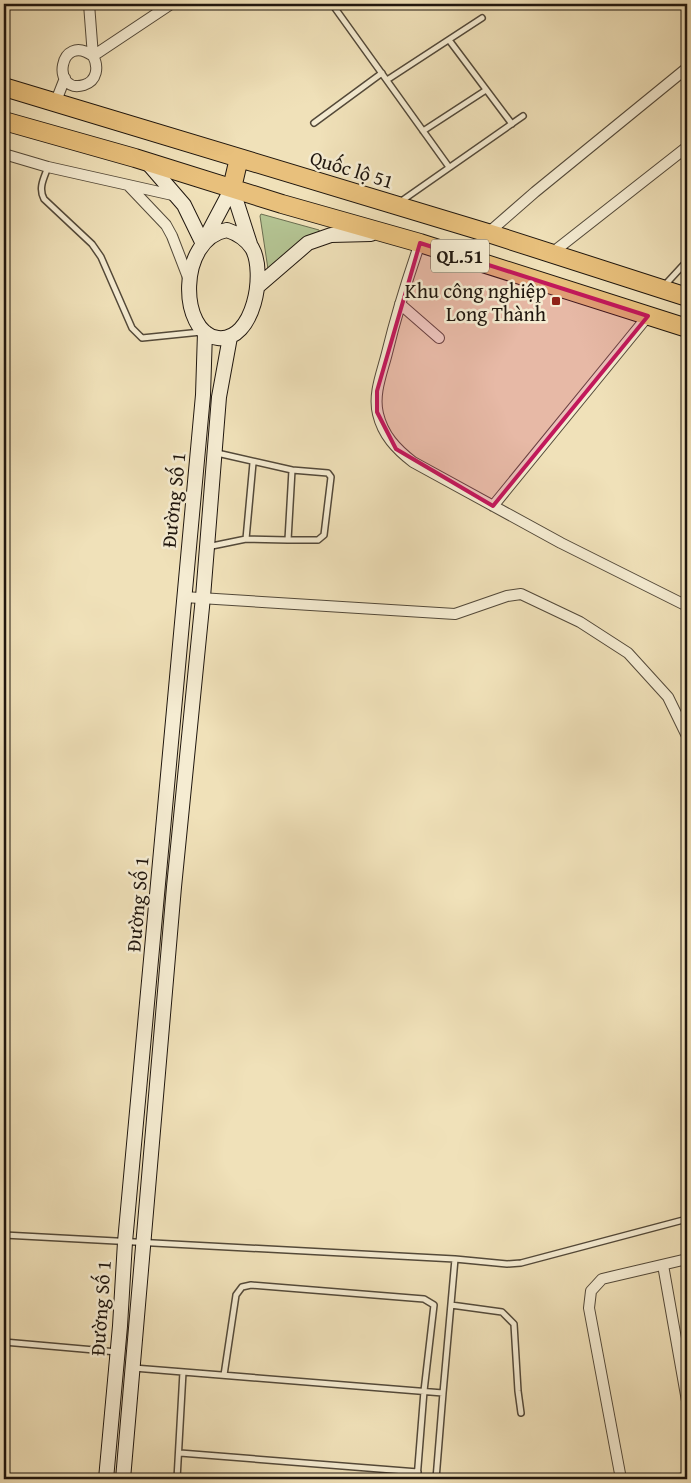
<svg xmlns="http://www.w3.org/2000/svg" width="691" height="1483" viewBox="0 0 691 1483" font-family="'Gentium Book Plus',serif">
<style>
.green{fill:#b4c493;stroke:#6a6d50}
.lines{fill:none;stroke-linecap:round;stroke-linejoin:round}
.lane-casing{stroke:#534939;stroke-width:8}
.street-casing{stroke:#534939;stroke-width:12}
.secondary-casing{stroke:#1f160e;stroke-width:16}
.highway-casing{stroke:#1f160e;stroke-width:20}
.lane{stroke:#f5ecd2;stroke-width:5}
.street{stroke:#f5ecd2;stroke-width:10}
.secondary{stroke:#f5ecd2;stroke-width:14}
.highway{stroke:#e8c07c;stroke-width:18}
.marked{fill:#c2185b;fill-opacity:0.2;stroke:#c2185b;stroke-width:4;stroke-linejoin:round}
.poi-dot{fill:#8f2418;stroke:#f5ecd2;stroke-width:2}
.labels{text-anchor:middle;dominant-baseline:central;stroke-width:5;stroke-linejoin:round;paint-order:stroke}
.shield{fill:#f5ecd2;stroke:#5f5649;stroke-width:1}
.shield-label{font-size:19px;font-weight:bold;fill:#1f160e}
.street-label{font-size:20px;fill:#1f160e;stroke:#f5ecd2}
.poi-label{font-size:20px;fill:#1f160e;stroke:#f5ecd2;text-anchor:end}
</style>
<rect width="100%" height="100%" fill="#f0e1b9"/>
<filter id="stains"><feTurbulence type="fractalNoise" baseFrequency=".004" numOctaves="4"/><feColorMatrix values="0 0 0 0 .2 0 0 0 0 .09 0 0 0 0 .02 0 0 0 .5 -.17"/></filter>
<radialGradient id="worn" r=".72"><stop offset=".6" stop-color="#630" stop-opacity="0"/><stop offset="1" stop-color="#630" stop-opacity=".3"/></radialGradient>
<path class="green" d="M261,214l58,16 1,2 -52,37 -8,-53z"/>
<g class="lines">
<defs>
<path id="lane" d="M332,4l117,163
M449,40l63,84
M387,80l95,-62
M314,123l68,-50
M423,131l63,-41
M48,167c-4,11 -10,21 -4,32l48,45 9,13 31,71 10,10 59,-6
M400,202l123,-86
M664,286l23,-25
M246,539l7,-76
M288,540h30l6,-5 7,-58 -3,-4 -36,-3
M207,547l39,-8 42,1 4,-70 -75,-17
M4,1235l451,24 52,5 14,-1 166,-44
M451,1305l51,7 12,12 4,67 3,22
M4,1342l113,10
M134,1368l309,25 12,-134
M224,1375l12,-80 6,-8 9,-2 173,14 10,6 -10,86 -7,88
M180,1453l238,19
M177,1479l6,-107
M436,1479l7,-86"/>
<path id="street" d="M89,4l4,52c6,11 4,25 -9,29 -34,10 -25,-54 9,-29
M93,56l78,-52
M56,101l9,-23
M4,154l44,13 129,29
M128,185l38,40 6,11 17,44
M488,233l47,-41 152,-124
M420,243c-13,37 -24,73 -33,110 -5,20 -14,41 -9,61 5,21 18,35 35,48l148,81 126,63
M552,253l135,-106
M400,304l39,34
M493,506l155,-190
M184,597l271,17 52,-18 14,-2 59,28 48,31 40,44 19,39
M663,1265l24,136
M621,1479l-32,-171 2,-17 11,-12 85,-20
M679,1479l8,-1"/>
<path id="secondary" d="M146,161l38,44 19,39
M232,188l18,56
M227,230c9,3 19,9 25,18 14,24 2,94 -34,90 -39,-4 -41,-99 9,-108z
M205,239l27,-51
M257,287l51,-44 23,-8 40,-1
M106,1479l14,-153 5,-84 78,-847 2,-63
M123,1479l51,-592 29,-290 16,-200 11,-60"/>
<path id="highway" d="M4,87l484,146 199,64
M4,121l131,37 147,46 138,39 267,85
M232,188l7,-30"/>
</defs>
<use href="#lane" class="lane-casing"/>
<use href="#street" class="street-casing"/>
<use href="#secondary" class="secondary-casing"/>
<use href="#highway" class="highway-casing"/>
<use href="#lane" class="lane"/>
<use href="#street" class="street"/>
<use href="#secondary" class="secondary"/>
<use href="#highway" class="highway"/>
</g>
<path class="marked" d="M420,243l228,73 -155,190 -97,-57 -19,-37v-21z"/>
<rect class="poi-dot" x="551" y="296" width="10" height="10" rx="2.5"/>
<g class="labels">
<rect class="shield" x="431" y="239.5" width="58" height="33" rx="4"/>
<g class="shield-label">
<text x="460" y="256">QL.51</text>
</g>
<g class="street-label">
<text transform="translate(352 169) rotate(17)">Quốc lộ 51</text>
<text transform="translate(173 500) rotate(-84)">Đường Số 1</text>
<text transform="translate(137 904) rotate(-85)">Đường Số 1</text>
<text transform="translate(100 1308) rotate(-86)">Đường Số 1</text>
</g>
<g class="poi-label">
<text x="546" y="290">Khu công nghiệp<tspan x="546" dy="23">Long Thành</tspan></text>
</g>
</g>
<rect width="691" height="1483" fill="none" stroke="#f0e1b9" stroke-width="20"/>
<rect x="5" y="5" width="681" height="1473" fill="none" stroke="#1f160e" stroke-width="2.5"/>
<rect x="10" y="10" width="671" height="1463" fill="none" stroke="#1f160e"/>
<rect width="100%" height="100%" filter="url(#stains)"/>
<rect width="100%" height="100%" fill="url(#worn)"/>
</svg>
